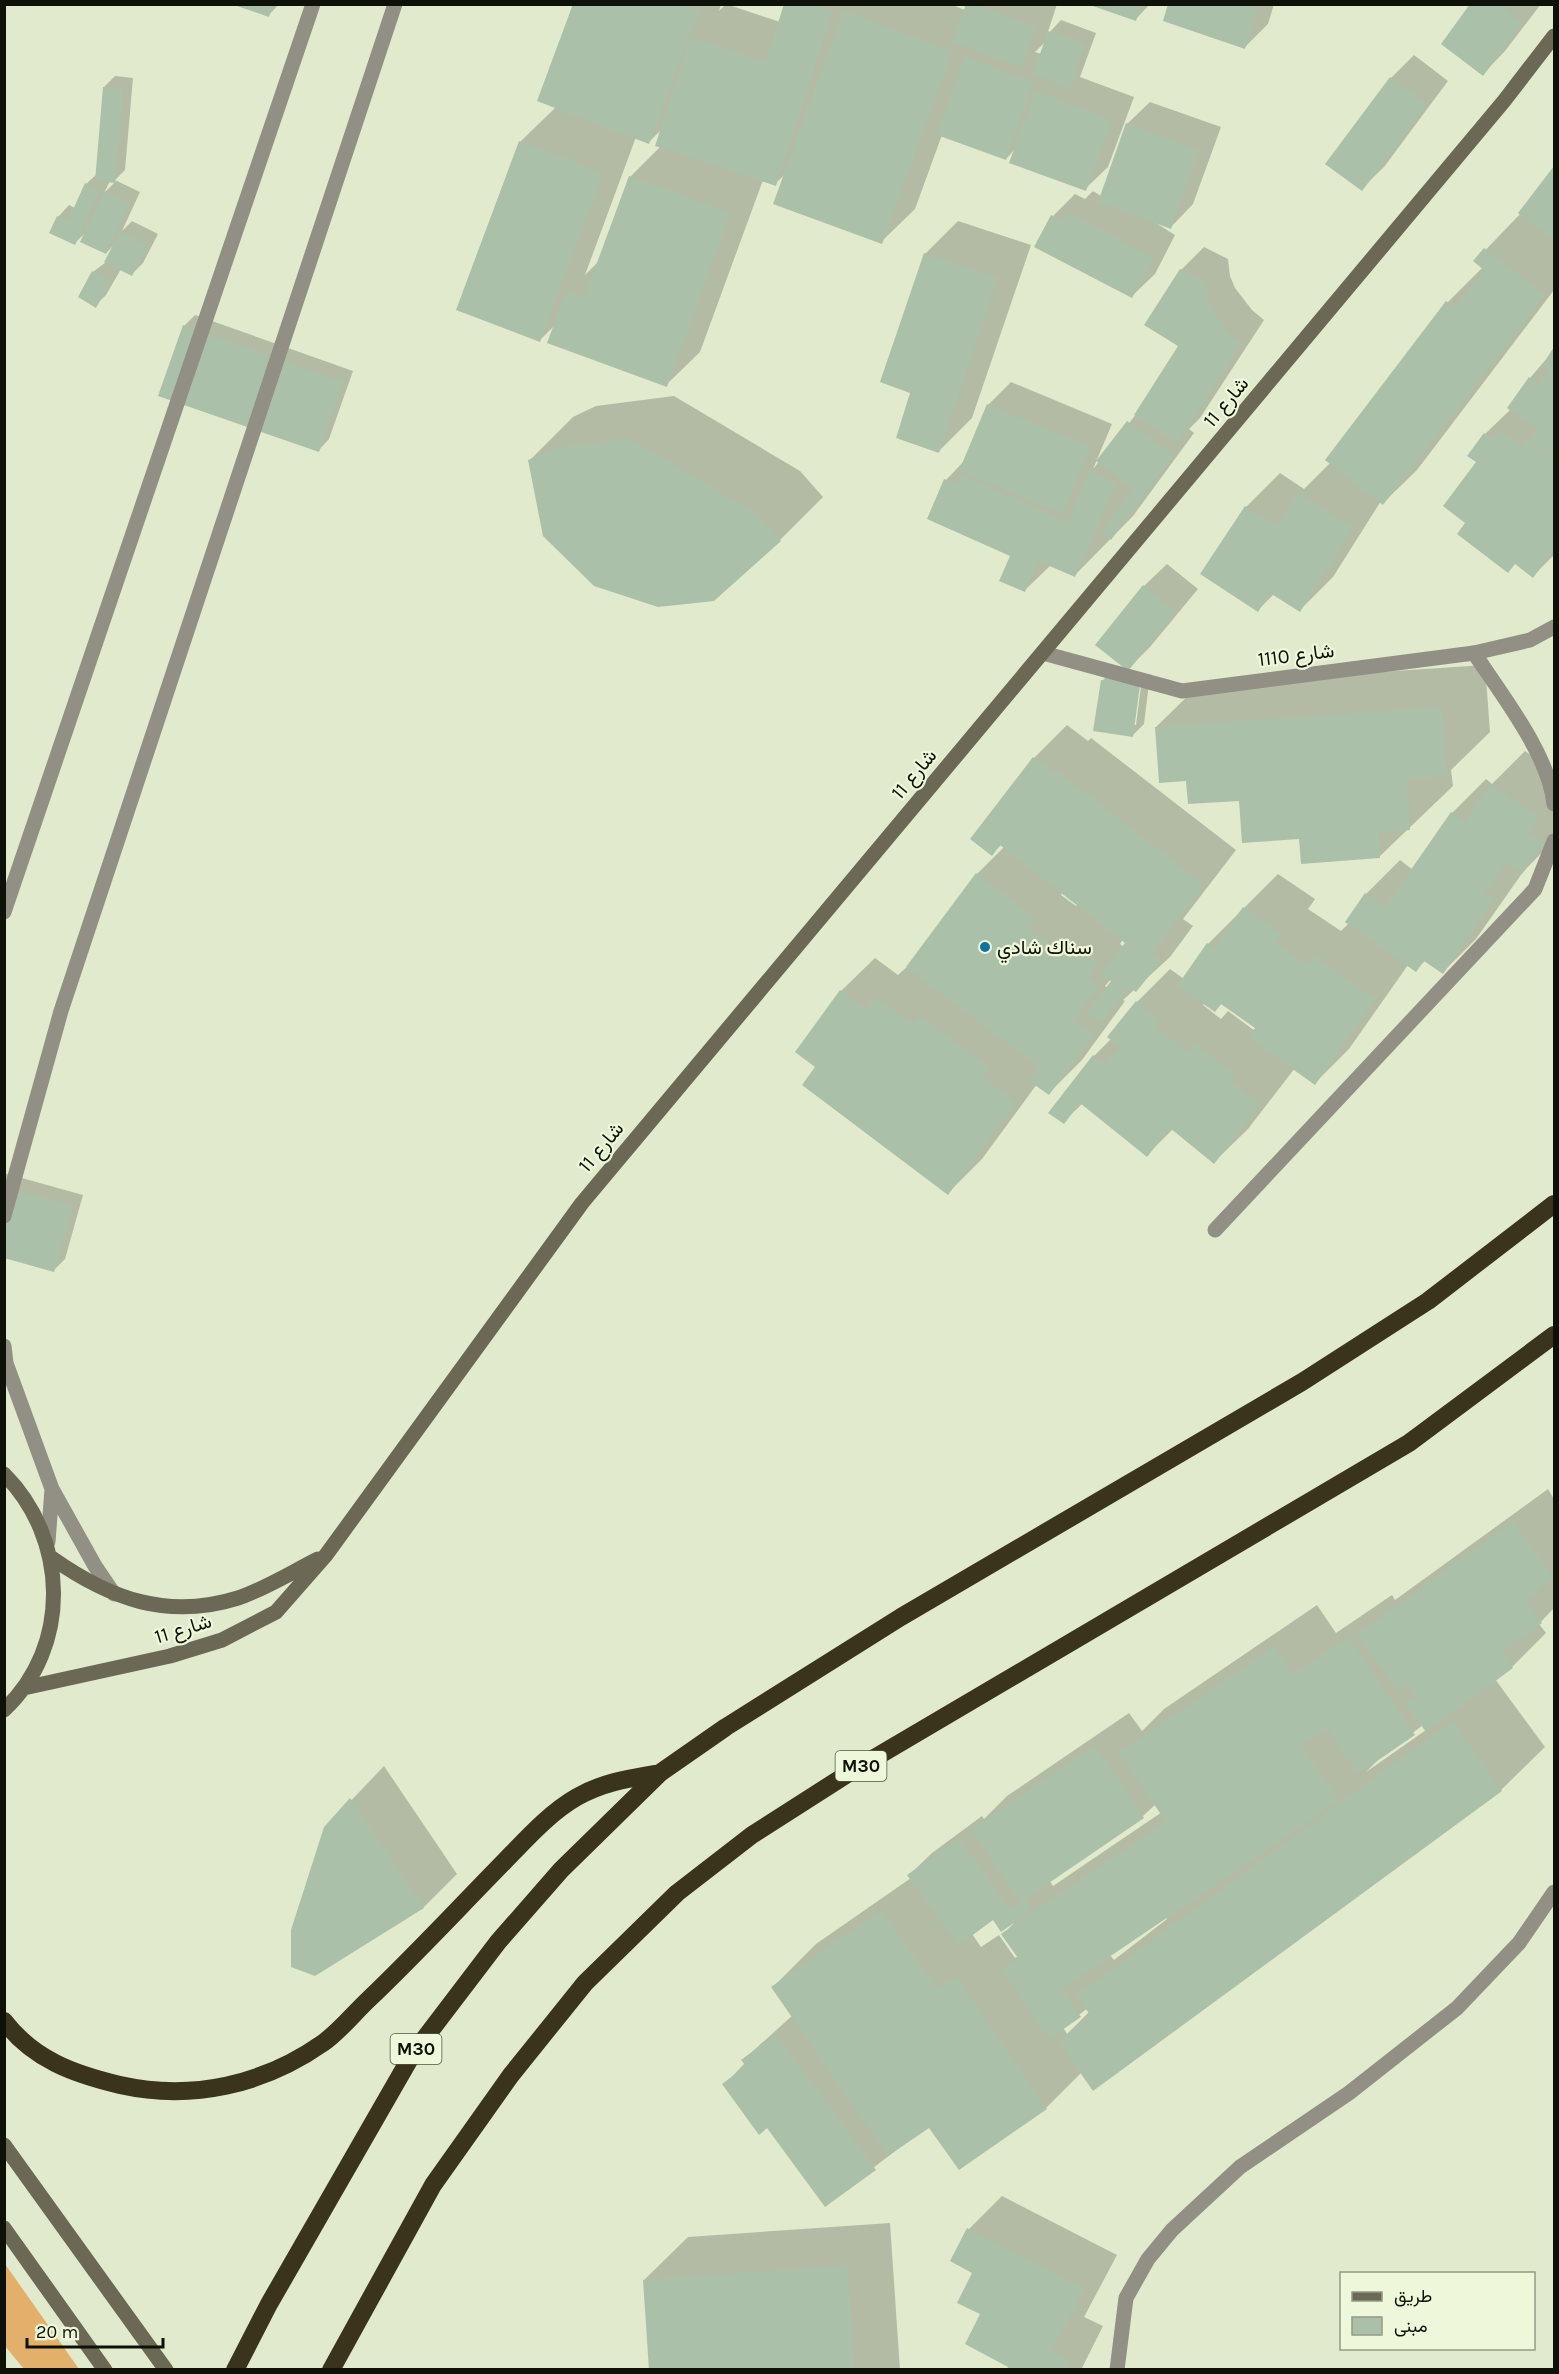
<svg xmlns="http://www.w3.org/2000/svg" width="1559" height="2374" viewBox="0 0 1559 2374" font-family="Karla,Vazirmatn,sans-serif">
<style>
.green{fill:#e2b06a}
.shadow{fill:#0003;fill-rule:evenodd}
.building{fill:#abc0a9}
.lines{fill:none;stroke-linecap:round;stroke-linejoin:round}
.lane{stroke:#929084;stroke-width:15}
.street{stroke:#929084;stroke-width:15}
.secondary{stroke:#6b6856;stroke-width:15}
.highway{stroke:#39341b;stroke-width:18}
.poi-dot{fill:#0e73a0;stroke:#eef7da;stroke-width:2}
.labels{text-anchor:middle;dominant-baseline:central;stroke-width:4.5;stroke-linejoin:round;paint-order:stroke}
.shield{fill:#eef7da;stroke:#515646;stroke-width:1.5}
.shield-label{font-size:18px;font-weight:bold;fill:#0e1107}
.street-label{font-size:20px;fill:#0e1107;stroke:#eef7da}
.poi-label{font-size:20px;fill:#0e1107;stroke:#eef7da;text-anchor:start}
</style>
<rect width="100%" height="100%" fill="#e1eacd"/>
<path class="green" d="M5,2264l74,105h-55l-19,-23z"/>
<path class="shadow" d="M234,4h45l-10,11z
M575,4h146l-2,7 7,-7 54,18 6,-18h164l15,6 2,-6h90l-10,31 14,-15 35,13 -16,44 54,20 -26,70 -23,22 -70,-40 -9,10 -64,-24 -27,74 -34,33 -96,-68 -10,10 -12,-4 -63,172 -34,33 -111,-60 -15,15 -20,-198 36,-35zM1047,40l-5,14 -7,-2zM663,128l-2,18 -31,31 -30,83 -15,15 51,-138 13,5z
M1090,4h60l-15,16z
M1170,4h104l-6,20 -23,23z
M1472,4h69l-36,47 -22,23z
M1414,55l34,26 -64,86 -23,22 -34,-25 64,-86z
M115,76l18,2 -8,92 -10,10 25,12 -18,39 10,-10 26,13 -15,29 -11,11 -11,-5 -15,26 -11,11 -2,-34 13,-10 9,-18 -9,9 -20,-21 -11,11 -17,-26 11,-12 6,3 11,-24 11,-10 7,-87zM110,181h6l-11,11v-1z
M1150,102l71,25 -28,77 -22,23 -20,-7 24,15 -20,39 -23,22 -79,-80 22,-22 10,5 8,-8 8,5 26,-72z
M1554,169v121l-137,180 -34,33 -2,-2 -48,76 -33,33 -26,-16 -16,16 -56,-36 44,-67 34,-34 24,16 27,-27 117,-160 35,-35 -8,-6 46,-48z
M958,221l73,24 -59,173 -33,33 -14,-197z
M1204,247l24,12 2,17 5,12 17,22 12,10 -64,98 -11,11 5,4 -61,83 -58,59 -24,-10 -26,25 -13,-35 -66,-75 20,-21 22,-54 23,-23 101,42 -19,45 44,-56 43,-67 1,-76z
M195,315l158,56 -24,68 -11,12 -134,-125z
M1554,350v205l-21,21 -66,-53 18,-89 26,-25 19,-31z
M674,396l126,75 23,26 -43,43 -250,-80 43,-43 23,-11z
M1167,564l31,25 -48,58 -22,22 16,-83z
M1485,665l5,67 -39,38 2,16 -74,71 -79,-19 -60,-39 -52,-19 -32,-53 44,-43z
M1113,670l37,5 -6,49 -11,11 -31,-54zM1139,678h3l-6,47h-3z
M1067,725l21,16 3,-3 145,112 -53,69 10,7 -23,31 -47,43 2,1 -43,59 -33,33 -12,-9 -55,75 -34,34 -131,-127 24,-75 34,-33 23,17 12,-11 67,-90 27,-27 -2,-3 -10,10 42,-96zM1063,892l15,12 -2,2 -15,-11zM1123,939l4,3 -3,5 -4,-3zM1111,979l2,2 -5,7 -3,-2z
M1525,751l29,20v69l-31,32 -47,67 -33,33 -17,-12 -11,10 -7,-5 -59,84 -34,34 -20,-15 -47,61 -34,33 -41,-33 -26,26 -65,-51 -19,18 31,-66 17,-17 26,-37 33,-33 14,10 24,-35 70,-70 37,25 -7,10 33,22 8,-8 -2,-1 19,-28 34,-34 13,10 39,-57 34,-34 6,5zM1204,1003l11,7 7,-7 35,24 -2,4 -27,-20 -7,8 -18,-14z
M4,1173l79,22 -18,64 -11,11 -50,-14z
M1548,1489l6,10v109l-15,16 7,9 -34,34 -17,12 50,68 -44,43 -407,299 -12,-17 -36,36 -117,17 -104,80 -58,-79 -43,-41 21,-22 -2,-3 50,-45 -20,-28 43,-43 95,-66 -2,-3 23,-22 50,-37 2,3 23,-23 122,-83 13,18 22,-22 153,-104 19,28 56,-38 3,5zM1423,1725l3,5 -60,42 15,-15zM1156,1804l6,8 -109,74 -4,-6 94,-64zM1166,1917l1,2 -53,41 -4,-5zM994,1918l20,5 -11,11 15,22 -3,2 -16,-23 -18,12 -9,-13zM1088,2008l2,3 -23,23 -4,-7z
M384,1766l73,108 -33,33 -110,67 11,-146z
M1002,2196l115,59 -33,62 19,9 -22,44h-73l2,-4 -28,-52 -13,-85z
M890,2223l10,147h-249l-7,-90 44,-43z"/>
<path class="building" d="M231,4h42l-4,13z
M573,4h110l16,7 -50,133 -112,-43z
M784,4h30l19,7 -57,175 -121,-40 36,-109 75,25z
M966,4h8l62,23 -15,40 -69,-25z
M1087,4h54l-5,17z
M1168,4h92l-15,45 -82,-28z
M1470,4h29l24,19 -40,53 -42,-32z
M843,11l109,40 -70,193 -109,-40z
M1048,31l38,13 -16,45 -37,-15z
M965,57l69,25 -28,78 -69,-25z
M1390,77l37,28 -65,86 -37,-27z
M103,87l20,1 -8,95 -20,-2z
M1035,91l77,29 -26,71 -77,-28z
M1126,123l73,27 -28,79 -73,-27z
M519,141l84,32 -63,169 -84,-32z
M1554,166v75l-36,-28z
M629,176l101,37 -63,174 -120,-44 19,-51 18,6z
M85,183l15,8 -25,54 -26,-12 8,-17 11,5z
M104,191l26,12 -24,51 -26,-12z
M1069,213l85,45 -22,40 -98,-51 17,-32 12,7z
M120,232l28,14 -16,30 -28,-14z
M1484,248l61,47 -162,210 -58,-45 121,-159 9,7 29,-38 -11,-9z
M924,253l74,25 -59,175 -43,-15 14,-45 -30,-11z
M1180,269l26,13 2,17 5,12 16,22 13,10 -64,100 -44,-28 44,-69 -34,-21z
M92,271l19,10 -15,27 -18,-11z
M183,325l160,57 -24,70 -161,-56z
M1554,347v110l-24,-17 7,-11 -30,-21 22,-31 9,7 11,-15 -6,-5z
M987,404l103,43 -27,67 -104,-43z
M1127,421l46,35 -62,84 -10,-8 32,-43 -37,-28z
M1501,430l21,16 4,-7 28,21v89l-21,29 -18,-14 -7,9 -51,-39 8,-11 -22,-17 33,-44 -9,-6 17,-23 9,7z
M630,438l127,76 24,27 -67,60 -56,6 -64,-21 -51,-50 -15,-76 24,-11z
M1089,471l27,12 -41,94 -37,-16 -13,31 -26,-11 11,-25 -83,-37 17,-40 13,5 4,-9 107,47z
M1298,492l55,36 -53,84 -30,-19 -12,19 -58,-38 45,-68 32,20z
M1143,585l33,27 -48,59 -33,-26z
M1101,680l39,5 -7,52 -40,-6z
M1442,707l5,69 -41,3 4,51 -32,2 2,26 -79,6 -2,-25 -57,4 -3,-42 -51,3 -2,-23 -27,2 -4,-56z
M1033,757l21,17 2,-4 148,115 -53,69 10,7 -25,31 -7,-5 -28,37 -14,-11 24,-32 -9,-8 23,-30 -125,-98 -8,11 -22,-17z
M1491,784l48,33 -11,15 16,11 -22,31 -16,-11 -22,30 10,7 -51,74 -19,-13 -8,11 -71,-50 20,-29 20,14 66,-95 14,10z
M976,873l61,46 -8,10 35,27 8,-12 26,19 -10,15 11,9 -26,33 20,15 -44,60 -20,-14 10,-14 -133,-100z
M1243,907l39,27 -6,9 32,22 6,-9 61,43 -60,86 -67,-48 7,-9 -34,-24 -6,8 -38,-26 30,-43 7,5z
M840,990l26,20 9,-13 37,27 7,-9 70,53 -7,9 34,26 -68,92 -146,-110 13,-18 -20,-15z
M1136,1001l24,20 -4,6 31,25 7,-9 41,32 -4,6 30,23 -47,60 -44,-36 -23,29 -67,-54 -16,21 -16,-11 45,-58 13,10 14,-18 -13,-10z
M4,1187l69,19 -19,66 -50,-14z
M1513,1521l41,57 -28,23 16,22 -40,29 11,16 -87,64 -21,-28 11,-8 -7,-11 -10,7 -42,-57z
M1348,1637l67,98 -57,39 -31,-46 -26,17 38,56 -277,188 19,28 -32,22 -47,-70 16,-11 -17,-24 165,-112 -47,-70 155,-105 19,28z
M1452,1721l50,70 -409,300 -35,-50 33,-25 -15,-20z
M1095,1745l49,73 -120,82 8,10 -31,22 -8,-12 -35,26 -51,-71 52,-37 51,72 11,-7 -50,-74z
M350,1798l74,110 -109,68 -24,-9v-37l33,-103z
M882,1910l55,79 19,-12 91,132 -88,61 -30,-42 -41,28 -117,-169z
M776,2034l100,136 -51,37 -58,-79 -8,7 -37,-51 24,-18 -5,-6z
M967,2228l117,61 -32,62 19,9 -5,10h-59l1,-3 -43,-23 15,-30 -23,-11 15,-30 -22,-12z
M847,2265l8,105h-206l-6,-90z"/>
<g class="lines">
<path class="lane" d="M1474,653c28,42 75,102 80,151
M4,912l309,-908
M4,1216l57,-205 334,-1007
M1215,1230l320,-341 19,-48
M4,1346l2,17 46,126 43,77 19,28
M48,1542l4,-53"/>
<path class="street" d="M1043,653l139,38 292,-38 56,-13 24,-13
M1117,2370l9,-72 22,-39 24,-29 68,-63 109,-74 108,-85 62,-65 35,-51"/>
<path class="secondary" d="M4,1474c64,64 68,172 0,236
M52,1558c58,41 116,62 186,40 27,-9 54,-26 80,-39
M24,1688l146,-32 52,-16 54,-28 50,-57 256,-352 922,-1102 50,-65
M4,2145l162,225
M4,2228l101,142"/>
<path class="highway" d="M4,2021c30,39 70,53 116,64 72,16 143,0 203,-42 17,-12 31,-30 46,-44 44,-42 85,-86 127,-129 25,-25 51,-56 81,-73 26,-15 54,-19 83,-24
M235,2370l34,-66 143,-249 86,-113 63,-72 99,-97 66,-46 175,-110 401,-235 126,-81 126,-97
M331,2370l102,-185 78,-110 74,-92 92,-90 75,-58 97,-62 560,-330 145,-108"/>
</g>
<circle class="poi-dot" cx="985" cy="947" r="6"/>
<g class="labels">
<g class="shield">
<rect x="835.5" y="1751" width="51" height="30" rx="4.5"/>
<rect x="390.5" y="2034" width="51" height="30" rx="4.5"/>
</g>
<g class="shield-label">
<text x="861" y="1766">M30</text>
<text x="416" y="2049">M30</text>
</g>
<g class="street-label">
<text transform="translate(1226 402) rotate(-50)">شارع 11</text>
<text transform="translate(1296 655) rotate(-7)">شارع 1110</text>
<text transform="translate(914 774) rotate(-50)">شارع 11</text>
<text transform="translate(601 1147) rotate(-50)">شارع 11</text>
<text transform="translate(183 1629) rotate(-17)">شارع 11</text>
</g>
<g class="poi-label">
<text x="997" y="947">سناك شادي</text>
</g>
</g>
<rect width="1559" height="2374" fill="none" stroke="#0e1107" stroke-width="12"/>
<rect x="1340" y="2272" width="195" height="78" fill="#eef7da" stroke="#949b86" stroke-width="1.5"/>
<rect x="1352" y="2292" width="30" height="9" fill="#6b6856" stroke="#949b86" stroke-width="1.5"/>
<text x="1394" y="2302" font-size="18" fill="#0e1107">طريق</text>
<rect x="1352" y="2317" width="30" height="18" fill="#abc0a9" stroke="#949b86" stroke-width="1.5"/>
<text x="1394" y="2332" font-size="18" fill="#0e1107">مبنى</text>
<path d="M27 2338v9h136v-9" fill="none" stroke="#0e1107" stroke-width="3"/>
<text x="36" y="2338" font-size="18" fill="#0e1107" stroke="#eef7da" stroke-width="4.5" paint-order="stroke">20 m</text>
</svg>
